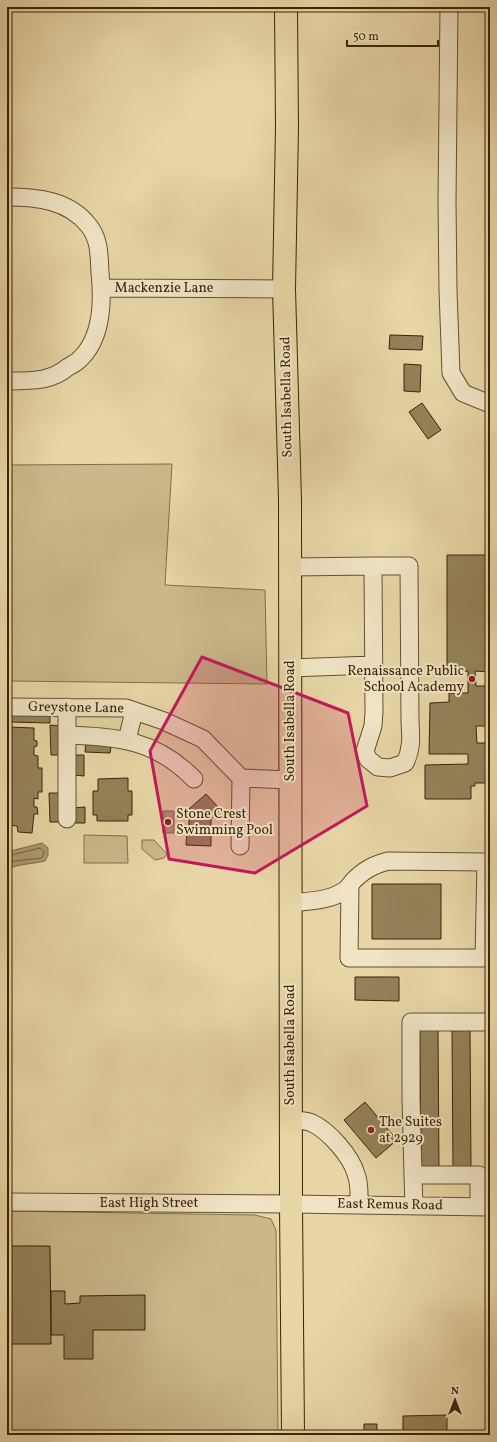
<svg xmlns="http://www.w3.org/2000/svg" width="497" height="1442" viewBox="0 0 497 1442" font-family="Vollkorn,serif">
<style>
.green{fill:#cab88b;stroke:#826e49}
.water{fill:#ac9970;stroke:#7e6a46}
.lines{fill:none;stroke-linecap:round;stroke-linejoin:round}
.shore{stroke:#725e3c;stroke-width:1}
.building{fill:#94815a;stroke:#392407}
.minor-casing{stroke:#65502f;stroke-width:19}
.major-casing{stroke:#392407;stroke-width:24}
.minor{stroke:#f0e4c5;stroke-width:17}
.major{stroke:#e8d6a6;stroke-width:22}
.marked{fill:#c2185b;fill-opacity:0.2;stroke:#c2185b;stroke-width:3;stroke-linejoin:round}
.poi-dot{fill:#8f2418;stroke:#f0e4c5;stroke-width:1.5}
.labels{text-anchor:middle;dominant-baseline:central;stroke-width:4;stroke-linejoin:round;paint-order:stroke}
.street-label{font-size:14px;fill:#392407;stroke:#f0e4c5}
.poi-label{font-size:14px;fill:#392407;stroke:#f0e4c5;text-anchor:start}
</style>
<rect width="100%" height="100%" fill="#e8d6a6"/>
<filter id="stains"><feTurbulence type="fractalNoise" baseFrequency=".005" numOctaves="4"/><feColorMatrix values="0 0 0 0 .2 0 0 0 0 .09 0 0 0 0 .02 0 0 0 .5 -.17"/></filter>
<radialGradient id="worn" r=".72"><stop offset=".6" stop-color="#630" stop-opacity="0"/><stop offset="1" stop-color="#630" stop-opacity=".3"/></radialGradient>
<path class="green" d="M172,464l-7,121 100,5 2,94 -260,-3v-216z
M84,835l43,1 1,27h-44z
M142,840h12l13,14 -3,4 -9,2 -13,-11z
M7,1211l248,4 16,4 5,11 2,205h-271z"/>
<path class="water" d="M163,811h11v22h-11z
M42,843l6,5v7l-3,6c-13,3 -26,3 -38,8v-17z"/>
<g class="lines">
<path class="shore" d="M7,856l33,-8 4,3 -2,7 -27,3 -8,4"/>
</g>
<path class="building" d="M390,335l33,1 -1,14 -33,-1z
M404,364l17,1 -1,27 -16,-1z
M422,403l19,27 -13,9 -19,-27z
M447,555h43v117l-15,-1 1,15h14v40h-14l1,17h13v40h-15v3h-4v13h-46v-34l43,-1v-10h-39l1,-51 19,-1v-9h19v-22l-21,1z
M10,711l40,1v11l-41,-1z
M50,725l11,1 1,29h-11z
M8,727l26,1v12l3,1v5l-3,1v8l4,1v12h4v24h-4v7l-4,-1v9h3l1,7h-4l-2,19 -14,-1 -1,-6 -9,-1v-27h-1z
M86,740l26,2 -2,11 -25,-1z
M73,755h11v21l-11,-1z
M128,778v13h4v24h-4v6h-31v-6h-4v-24h5v-12z
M49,793h12v29h-11z
M206,794l14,15 -9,10v27l-25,-1 1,-17h2v-19z
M85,807v16h-11l-1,-15z
M372,884h69v55h-69z
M355,977h44v24l-44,-1z
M420,1030h18l1,138h-18z
M470,1030l1,139h-18l-1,-138z
M486,1031h4v138h-3z
M365,1102l32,38 -21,18 -32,-38z
M7,1246h43l1,98h-44z
M51,1291h14v13l15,-1v-7l65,-1v35h-52v29h-29v-24h-13z
M447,1415v20h-44v-19z
M364,1424h13v11h-13z"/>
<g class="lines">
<defs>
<path id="minor" d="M449,7l-2,194 1,89 3,83 12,20 27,11
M7,197c30,0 62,3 82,29 11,14 10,30 11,47 3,28 2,65 -20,86 -3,3 -8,6 -12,8 -7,6 -16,10 -25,12 -11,2 -24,2 -36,2
M102,288l182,1
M290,567l83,-1 1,146 -1,14 -8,25 3,8 10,8 12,1 15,-5c7,-14 6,-26 5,-41l-1,-156h-36
M290,668l83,-3
M7,707l119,1 38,13 39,18 38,39 49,2
M67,735c52,2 89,5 127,44
M127,740l7,-29
M67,819v-112
M240,846l1,-68
M290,903c17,-2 38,-2 52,-11 5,-2 8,-7 11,-11 11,-11 20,-16 35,-20l98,1 -2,96h-135l1,-73
M290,1120c7,0 15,0 22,3 17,8 39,33 44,51 4,10 3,20 3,31
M413,1175l-2,-77v-76h79
M7,1202l284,2 199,3
M414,1206l-1,-31h66v32"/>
<path id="major" d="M286,7l1,120 -3,162 6,211 1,704 2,231"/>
</defs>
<use href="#minor" class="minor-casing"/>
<use href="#major" class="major-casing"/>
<use href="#minor" class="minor"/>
<use href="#major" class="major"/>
</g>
<path class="marked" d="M202,657l146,56 19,93 -112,67 -86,-14 -19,-108z"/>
<g class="poi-dot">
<circle cx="472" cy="679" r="4"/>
<circle cx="168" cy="822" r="4"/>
<circle cx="371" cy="1130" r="4"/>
</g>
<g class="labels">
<g class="street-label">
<text x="164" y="288">Mackenzie Lane</text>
<text transform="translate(287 397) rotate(-91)">South Isabella Road</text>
<text transform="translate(76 708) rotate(1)">Greystone Lane</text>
<text transform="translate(290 721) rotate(-90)">South Isabella Road</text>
<text transform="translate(290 1045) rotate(-90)">South Isabella Road</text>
<text x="149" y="1203">East High Street</text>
<text transform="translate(390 1205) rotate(1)">East Remus Road</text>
</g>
<g class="poi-label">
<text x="464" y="671" text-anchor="end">Renaissance Public<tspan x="464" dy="16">School Academy</tspan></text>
<text x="176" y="814">Stone Crest<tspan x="176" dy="16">Swimming Pool</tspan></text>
<text x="379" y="1122">The Suites<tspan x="379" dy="16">at 2929</tspan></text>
</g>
</g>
<rect width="497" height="1442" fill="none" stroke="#e8d6a6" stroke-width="24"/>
<rect x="8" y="8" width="481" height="1426" fill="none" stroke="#392407" stroke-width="2"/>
<rect x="12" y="12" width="473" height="1418" fill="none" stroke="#392407"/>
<g transform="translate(455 1400)" stroke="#f0e4c5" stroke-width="3" paint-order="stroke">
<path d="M0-3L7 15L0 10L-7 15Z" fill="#392407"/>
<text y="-6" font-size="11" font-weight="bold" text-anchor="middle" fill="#392407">N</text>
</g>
<path d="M347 40v6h91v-6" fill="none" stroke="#392407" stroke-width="2"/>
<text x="353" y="40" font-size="12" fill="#392407" stroke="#f0e4c5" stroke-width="3" paint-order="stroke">50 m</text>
<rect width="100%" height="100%" filter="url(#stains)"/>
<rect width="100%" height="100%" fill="url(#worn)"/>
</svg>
